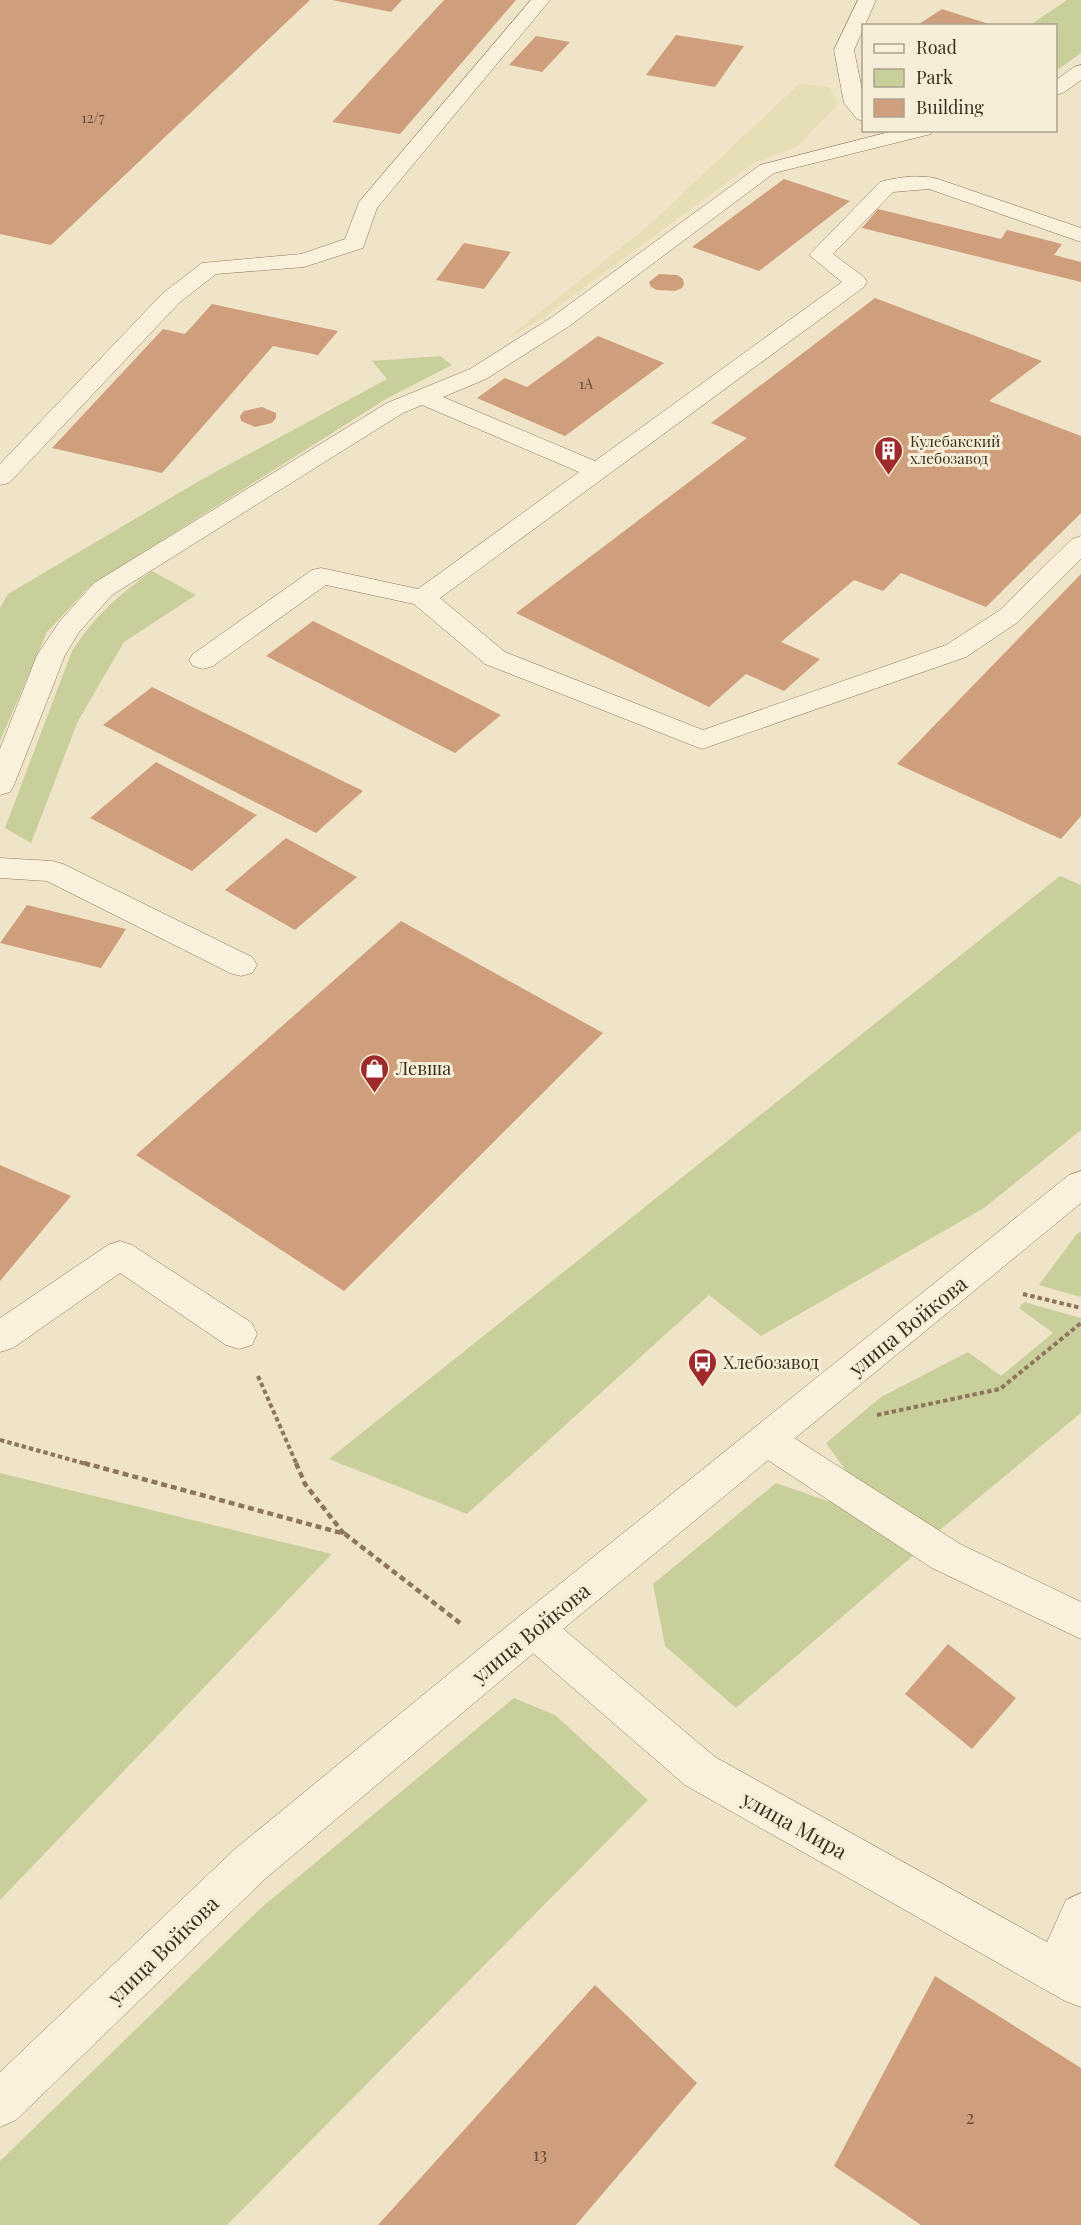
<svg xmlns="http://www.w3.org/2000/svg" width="1081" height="2225" viewBox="0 0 1081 2225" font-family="'Playfair Display',serif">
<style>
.farmland{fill:#e6deb5}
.green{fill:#c9cf9b}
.building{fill:#cf9f7d}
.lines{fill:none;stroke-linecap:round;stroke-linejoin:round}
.service-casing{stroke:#8d765c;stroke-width:1}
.minor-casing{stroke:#8d765c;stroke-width:1}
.tertiary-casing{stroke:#8d765c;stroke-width:1}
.path-far1{stroke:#8d765c;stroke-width:4;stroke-dasharray:4.5 3;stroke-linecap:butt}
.path{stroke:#8d765c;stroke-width:4.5;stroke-dasharray:6 4;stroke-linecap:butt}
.service{fill:#faf1dc;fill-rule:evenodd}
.minor{fill:#faf1dc;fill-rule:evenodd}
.tertiary{fill:#faf1dc;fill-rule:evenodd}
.labels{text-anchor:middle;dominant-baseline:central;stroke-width:6;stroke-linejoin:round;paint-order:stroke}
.far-number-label{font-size:14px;fill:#624a37}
.far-poi-label{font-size:15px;fill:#3d2e20;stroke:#f7eed8;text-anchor:start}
.poi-label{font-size:18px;fill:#3d2e20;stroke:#f7eed8;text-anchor:start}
.near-number-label{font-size:18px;fill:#624a37}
.near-street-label{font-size:21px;fill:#3d2e20;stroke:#f7eed8}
</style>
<rect width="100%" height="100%" fill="#f0e4c8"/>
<path class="farmland" d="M799,84l31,3 8,17 -41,43 -42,15 -211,155 -39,23 143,-114z"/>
<path class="green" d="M1067,0h14v53l-25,18v-45l-26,-1z
M440,356l12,9 -66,34 -296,187 -43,46 -47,109v-133l8,-14 191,-113 188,-102 -15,-18z
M152,571l44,24 -72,47 -46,79 -47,122 -26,-15 67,-177c21,-33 48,-58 80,-80z
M1060,876l21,9v245l-97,78 -223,128 -52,-41 -242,219 -138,-55z
M1081,1231v66l-42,-12 37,-50z
M1024,1302l57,16v95l-146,121 -76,-45 -33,-46 55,-46 87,-45 33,24 52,-43 -34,-25z
M0,1473l332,81 -332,346z
M776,1483l72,25 67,46 -179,154 -71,-62 -12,-62z
M514,1698l41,17 93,85 -421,425h-227v-64l262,-254z"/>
<path class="building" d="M0,0h310l-259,245 -51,-11z
M332,0h70l-11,12z
M444,0h72l-116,134 -68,-12z
M942,9l50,16v1h-76z
M676,35l68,11 -29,41 -69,-12z
M536,36l34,6 -28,30 -33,-7z
M784,179l66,22 -91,70 -67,-24z
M878,209l123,30 6,-9 55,14 -8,11 27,7v20l-219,-54z
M464,243l47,9 -27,37 -48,-9z
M659,274l18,1 6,4 1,5 -2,4 -7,3 -18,-1 -6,-3 -2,-5z
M875,298l167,63 -53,40 92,35v77l-95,94 -85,-34 -18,18 -29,-11 -73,62 39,17 -36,32 -38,-17 -37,33 -193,-94 231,-175 -36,-15z
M212,304l126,27 -20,24 -45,-9 -111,127 -110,-25 111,-119 22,5z
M598,336l66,27 -99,73 -88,-38 28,-20 22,9z
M262,407l14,6v5l-4,5 -17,4 -14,-6 -1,-5 4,-5z
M1081,574v242l-20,23 -164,-75z
M313,621l188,94 -46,38 -189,-97z
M152,687l211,104 -47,42 -213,-108z
M156,762l101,53 -65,56 -102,-53z
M286,838l71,39 -62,53 -70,-40z
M27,905l99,24 -25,39 -101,-25z
M401,921l202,112 -259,258 -208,-136z
M0,1165l71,31 -71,85z
M948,1644l68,54 -44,51 -67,-55z
M935,1976l146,92v157h-160l-87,-59z
M595,1985l102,98 -121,142h-198z"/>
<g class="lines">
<defs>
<path id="service" d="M531,0h19l-173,208 -14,40 -59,19 -88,7 -37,29 -170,180 -9,2v-21l163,-171 39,-30 99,-9 44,-15 14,-37z
M858,0h18l-22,50 10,50v21l-7,-2 -13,-16 -10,-53z
M1081,65v15l-18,13 -7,2v-15l18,-13z
M897,130h37l-3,4 -157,39 -206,154 -82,52 -43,18 152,64 247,-179 -33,-27 71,-73c17,-5 41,-8 58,-3l143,49v14l-152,-53 -36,3 -60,62 31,23 3,5 -3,5 -424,311 65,54 198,78 243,-85 54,-35 72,-71 9,-3v23l-63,63 -52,35 -264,92 -217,-85 -71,-60 -88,-19 -113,81 -10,3 -10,-3 -4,-6 4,-6 119,-84 9,-2 97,21 161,-117 -157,-67 -19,8 -291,182 -33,37 -14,23 -51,130 -4,7 -10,3v-46l37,-94 23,-34 34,-38 293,-180 83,-34 82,-52 208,-152z
M0,858l52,3 11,3 189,93 5,8 -5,8 -11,3 -11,-3 -183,-92 -47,-3z
M120,1241l12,4 120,78 5,11 -5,11 -13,4 -13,-4 -106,-72 -107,75 -13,4v-34l108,-73z
M767,1424l13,5 180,115 121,58v37l-149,-71 -178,-117 -6,-11 6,-11z
M1081,1893v72l-9,22 -16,6 -16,-6 -6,-16 32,-71z"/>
<path id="minor" d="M534,1611l14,5 167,141 366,204v46l-16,-6 -380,-216 -165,-143 -6,-13 6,-13z"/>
<path id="tertiary" d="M1081,1171v32l-563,463 -253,213 -249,241 -16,7v-55l235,-223 255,-209 579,-465z"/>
</defs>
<use href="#service" class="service-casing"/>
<use href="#minor" class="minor-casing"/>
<use href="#tertiary" class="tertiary-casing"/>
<path class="path-far1" d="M1023,1294l58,14
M258,1376l39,89
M877,1415l123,-26 81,-66
M0,1440l90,25"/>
<path class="path" d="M84,1463l261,71 115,89
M296,1463l9,21 39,50"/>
<use href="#service" class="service"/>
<use href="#minor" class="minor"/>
<use href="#tertiary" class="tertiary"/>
</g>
<defs>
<symbol id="building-pin" viewBox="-11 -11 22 30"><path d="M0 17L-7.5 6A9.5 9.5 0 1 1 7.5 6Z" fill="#9e2a2b" stroke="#f7eed8"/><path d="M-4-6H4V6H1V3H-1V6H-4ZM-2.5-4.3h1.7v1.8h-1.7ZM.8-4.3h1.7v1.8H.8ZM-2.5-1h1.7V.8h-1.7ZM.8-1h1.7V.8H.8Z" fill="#fff"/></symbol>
<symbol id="shop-pin" viewBox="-11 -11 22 30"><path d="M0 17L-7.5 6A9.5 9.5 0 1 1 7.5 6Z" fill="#9e2a2b" stroke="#f7eed8"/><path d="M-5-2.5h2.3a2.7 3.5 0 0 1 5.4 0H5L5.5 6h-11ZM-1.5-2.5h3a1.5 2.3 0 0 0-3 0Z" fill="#fff"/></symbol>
<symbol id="bus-pin" viewBox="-11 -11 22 30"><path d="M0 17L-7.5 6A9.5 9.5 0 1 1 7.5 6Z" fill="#9e2a2b" stroke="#f7eed8"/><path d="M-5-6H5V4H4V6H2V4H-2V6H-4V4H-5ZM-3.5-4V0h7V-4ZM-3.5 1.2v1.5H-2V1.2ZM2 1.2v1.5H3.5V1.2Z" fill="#fff"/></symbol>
</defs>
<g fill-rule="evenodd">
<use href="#building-pin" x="872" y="434" width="33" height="45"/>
<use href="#shop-pin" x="358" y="1052" width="33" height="45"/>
<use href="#bus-pin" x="686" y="1346" width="33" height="45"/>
</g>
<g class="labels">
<g class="far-number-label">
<text x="93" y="117">12/7</text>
<text x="586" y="383">1А</text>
</g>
<g class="far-poi-label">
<text x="910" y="441">Кулебакский<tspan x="910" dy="17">хлебозавод</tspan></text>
</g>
<g class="poi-label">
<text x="396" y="1068">Левша</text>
<text x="723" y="1362">Хлебозавод</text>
</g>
<g class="near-number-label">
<text x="970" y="2117">2</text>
<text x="540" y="2154">13</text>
</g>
<g class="near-street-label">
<text transform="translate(907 1325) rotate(-39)">улица Войкова</text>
<text transform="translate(530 1632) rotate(-39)">улица Войкова</text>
<text transform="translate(795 1824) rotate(29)">улица Мира</text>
<text transform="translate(162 1949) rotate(-44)">улица Войкова</text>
</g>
</g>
<rect x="862" y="24" width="195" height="108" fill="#f7eed8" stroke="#ada18e" stroke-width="1.5"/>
<rect x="874" y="44" width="30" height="9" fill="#faf1dc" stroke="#ada18e" stroke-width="1.5"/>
<text x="916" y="54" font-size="18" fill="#3d2e20">Road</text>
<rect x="874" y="69" width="30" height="18" fill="#c9cf9b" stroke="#ada18e" stroke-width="1.5"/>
<text x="916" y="84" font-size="18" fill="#3d2e20">Park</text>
<rect x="874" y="99" width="30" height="18" fill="#cf9f7d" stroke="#ada18e" stroke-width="1.5"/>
<text x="916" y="114" font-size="18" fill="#3d2e20">Building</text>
</svg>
